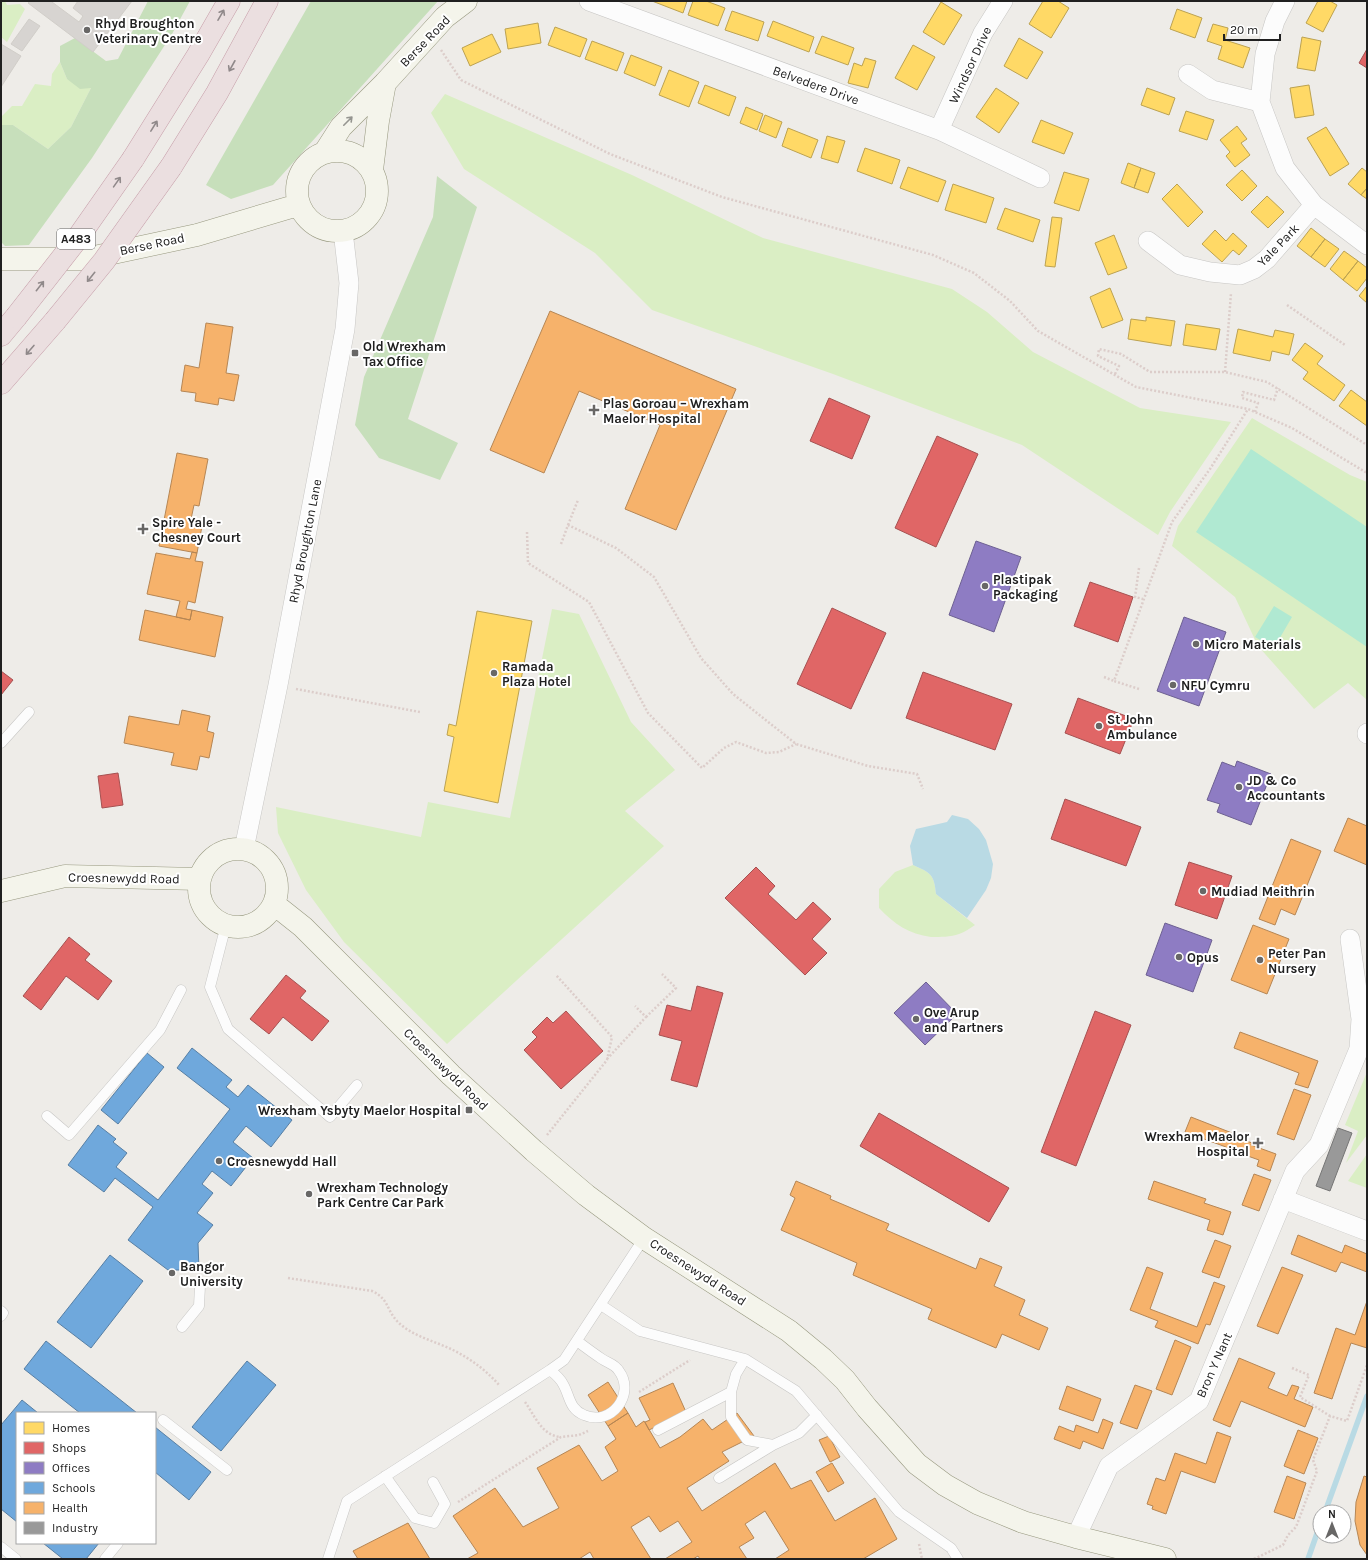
<svg xmlns="http://www.w3.org/2000/svg" width="1368" height="1560" viewBox="0 0 1368 1560" font-family="Karla,sans-serif">
<style>
.grass{fill:#daeec4}
.forest{fill:#c7dfbb}
.pitch{fill:#b0e9d2}
.water{fill:#b9dae4}
.homes{fill:#ffd966;stroke:#bca251}
.shops{fill:#e06666;stroke:#a65151}
.offices{fill:#8e7cc3;stroke:#6d6092}
.schools{fill:#6fa8dc;stroke:#577fa4}
.health{fill:#f6b26b;stroke:#b68654}
.industry{fill:#999;stroke:#757575}
.lines{fill:none;stroke-linecap:round;stroke-linejoin:round}
.stream{stroke:#b9dae4;stroke-width:5.5}
.building{fill:#d7d4d1;stroke:#d1cec9}
.lane-casing{stroke:#c7c6c4;stroke-width:11}
.street-casing{stroke:#c7c6c4;stroke-width:20}
.secondary-casing{stroke:#97987f;stroke-width:23}
.highway-casing{stroke:#c69da8;stroke-width:23}
.path{stroke:#dccdca;stroke-width:2.5;stroke-dasharray:2 2;stroke-linecap:butt}
.lane{stroke:#fcfcfc;stroke-width:10}
.street{stroke:#fcfcfc;stroke-width:19}
.secondary{stroke:#f4f4eb;stroke-width:22}
.highway{stroke:#ebdfe0;stroke-width:22}
.highway-bridge-casing{stroke:#c69da8;stroke-width:23;stroke-linecap:butt}
.highway-bridge{stroke:#ebdfe0;stroke-width:22}
.oneway{stroke:#90898a}
.oneway2{stroke:#959590}
.poi-dot{fill:#686766;stroke:#fff;stroke-width:1.5}
.labels{text-anchor:middle;dominant-baseline:central;stroke-width:4;stroke-linejoin:round;paint-order:stroke}
.shield{fill:#fff;stroke:#636363;stroke-width:1}
.shield-label{font-size:12px;font-weight:bold;fill:#202020}
.poi-label{font-size:13px;font-weight:bold;fill:#202020;stroke:#fff;text-anchor:start}
.street-label{font-size:13px;fill:#202020;stroke:#fff}
</style>
<rect width="100%" height="100%" fill="#eeece8"/>
<path class="grass" d="M1,1h4l2,4 13,-1 5,5 -18,33 -6,-5z
M60,62l7,17 24,9 -20,39 -23,22 -35,-24h-12v-8l11,-11h10l13,-22 16,2 1,-12z
M445,94l187,81 131,63 189,51 35,23 46,40 107,56 91,14 -61,90 -12,23 -136,-90 -189,-71 -181,-64 -57,-57 -131,-84 -33,-56z
M1252,418l98,57 17,7v218l-19,-17 -34,26 -56,-63 -23,-49 -63,-51 6,-20z
M552,609l27,5 52,108 44,48 -50,41 39,35 -217,198 -103,-102 -38,-52 -28,-57 -2,-26 145,30 7,-35 82,16z
M913,865c18,8 21,9 23,29l39,31c-5,3 -10,7 -16,9 -8,3 -19,3 -28,3 -22,-3 -37,-13 -52,-29v-19l16,-17z
M1367,1072v63l-21,28 12,-32 -13,-6z
M1367,1154v34l-19,-7z"/>
<path class="forest" d="M148,1h42l-18,33 -80,124 -63,87 -24,1 -4,-4v-117h12l35,24 23,-22 20,-39 -11,1 -13,-10 -7,-17v-16l15,-8 31,23 12,-2z
M311,1h127l-165,184 -42,14 -25,-14z
M437,176l40,31 -69,212 50,24 -18,37 -61,-22 -24,-33 9,-48 69,-160z"/>
<path class="pitch" d="M1251,449l116,78v120l-171,-115z
M1274,606l18,11 -18,31 -19,-11z"/>
<path class="water" d="M952,815l16,4 11,10 7,11 7,24 -2,14 -5,12 -19,28 -31,-24c-2,-20 -5,-21 -23,-29l-3,-19 6,-17 31,-7z"/>
<path class="homes" d="M652,1h35l-4,12z
M693,1h13l19,7 -7,18 -30,-11z
M1043,1h15l11,7 -18,30 -22,-14z
M1318,1h12l7,4 -14,27 -17,-9z
M941,2l21,13 -18,30 -21,-13z
M1177,9l25,9 -7,20 -25,-9z
M732,11l32,11 -6,19 -33,-11z
M773,21l41,16 -5,15 -42,-16z
M538,23l3,20 -33,6 -3,-20z
M1213,24l15,4 -3,12 25,8 -7,20 -25,-9 4,-13 -15,-5z
M555,27l32,12 -7,18 -32,-12z
M492,34l9,18 -31,14 -8,-18z
M822,36l32,12 -6,17 -33,-12z
M1302,37l19,4 -6,30 -18,-3z
M1019,38l24,14 -16,27 -23,-13z
M592,41l32,12 -7,18 -32,-12z
M913,45l22,12 -18,33 -22,-12z
M631,55l31,12 -7,19 -31,-13z
M865,58l11,3 -8,27 -20,-5 6,-20 8,3z
M669,70l30,12 -10,25 -30,-12z
M705,85l31,12 -7,19 -31,-13z
M1309,85l5,30 -19,3 -5,-30z
M996,88l23,15 -20,30 -23,-16z
M1147,88l28,10 -6,17 -28,-10z
M746,107l17,7 -6,16 -17,-7z
M1186,111l28,9 -7,20 -28,-9z
M765,115l17,7 -6,16 -17,-7z
M1041,120l32,13 -9,21 -32,-12z
M1237,126l10,13 -6,4 9,12 -15,12 -9,-11 4,-4 -10,-12z
M1326,127l23,37 -19,12 -23,-38z
M788,128l30,12 -7,18 -29,-12z
M827,136l18,5 -7,22 -17,-5z
M865,148l35,12 -8,24 -35,-13z
M1128,163l13,5 -7,20 -13,-5z
M908,167l38,14 -8,21 -38,-14z
M1141,168l14,5 -7,20 -14,-5z
M1362,168l5,4v16l-6,7 -13,-11z
M1242,170l15,16 -15,15 -16,-16z
M1064,172l25,7 -10,32 -25,-8z
M953,184l41,14 -8,25 -41,-13z
M1177,184l26,28 -15,15 -26,-28z
M1367,188v11l-6,-4z
M1267,196l17,16 -16,16 -17,-16z
M1005,208l35,12 -7,22 -36,-13z
M1052,217l10,1 -7,49 -10,-1z
M1311,228l14,11 -14,18 -14,-11z
M1215,230l11,11 7,-8 14,13 -8,9 -6,-5 -11,12 -20,-18z
M1114,235l13,33 -19,7 -13,-32z
M1325,239l14,10 -14,18 -14,-10z
M1344,251l14,10 -15,19 -13,-11z
M1358,261l9,7v10l-10,13 -14,-11z
M1367,286v17l-8,-7z
M1110,288l13,32 -21,8 -12,-31z
M1146,317l29,4 -4,25 -43,-7 3,-20 15,2z
M1186,324l34,5 -4,21 -33,-5z
M1238,329l35,8 2,-7 19,4 -5,21 -17,-4 -2,10 -37,-8z
M1305,343l18,13 -6,8 28,21 -11,16 -31,-22 5,-7 -16,-12z
M1351,390l16,12v24l-28,-20z
M477,611l55,10 -34,182 -54,-12 10,-54 -7,-2 2,-11 7,2z"/>
<path class="shops" d="M1367,49v19l-8,-5z
M829,398l41,18 -18,43 -42,-18z
M937,436l41,18 -42,93 -41,-19z
M1090,582l43,15 -15,45 -44,-16z
M832,608l54,25 -35,76 -54,-25z
M1,671l12,9 -12,15z
M923,672l89,32 -17,46 -89,-32z
M1078,698l56,21 -14,35 -55,-21z
M118,773l5,32 -21,3 -4,-32z
M1065,799l76,28 -15,39 -75,-27z
M1189,862l43,14 -15,43 -42,-14z
M756,867l19,19 -7,8 28,26 17,-18 18,17 -19,20 15,14 -22,22 -80,-77z
M69,937l21,17 -5,6 27,21 -14,19 -32,-24 -25,34 -18,-14z
M286,975l20,16 -6,7 29,23 -17,20 -29,-24 -14,17 -19,-15z
M697,986l26,7 -26,94 -26,-7 11,-39 -23,-6 8,-30 24,6z
M566,1011l37,40 -42,38 -37,-39 13,-13 -5,-5 15,-15 6,6z
M1095,1011l36,14 -55,141 -35,-14z
M879,1113l130,75 -20,34 -129,-76z"/>
<path class="offices" d="M976,541l45,16 -27,75 -45,-17z
M1184,617l42,15 -27,74 -42,-15z
M1237,761l34,13 -20,51 -34,-13 3,-8 -13,-4 15,-38 13,5z
M1165,923l47,17 -19,52 -47,-17z
M926,982l31,32 -32,31 -31,-32z"/>
<path class="schools" d="M192,1048l40,32 -6,7 12,10 10,-12 44,35 -21,27 -25,-21 -13,16 20,16 -22,28 -19,-15 -10,13 11,9 -16,20 16,12 -15,18 1,27h-31l-40,-30 25,-33 -38,-29 -11,14 -36,-27 30,-40 18,14 -3,3 14,11 -11,14 42,33 72,-91 -53,-41z
M147,1053l17,14 -46,57 -17,-14z
M110,1255l33,26 -52,67 -34,-26z
M46,1341l91,72h-57l-56,-44z
M247,1361l29,24 -55,66 -29,-24z
M22,1400l16,13h-21v109l-16,-13v-84z
M155,1427l56,45 -22,28 -34,-28z
M43,1543h56l-13,16h-23z"/>
<path class="health" d="M550,311l186,78 -60,141 -51,-21 35,-84 -81,-34 -35,82 -54,-23z
M206,323l27,4 -7,46 13,2 -5,26 -15,-3 -1,7 -23,-4 1,-8 -15,-2 4,-26 14,3z
M177,453l31,6 -9,47 -5,-1 -4,19 12,2 -5,27 -38,-7z
M192,552l5,1 -2,8 8,1 -8,41 -7,-2 -2,8 6,1 -2,10 -14,-3 4,-16 -33,-7 9,-41 34,6z
M145,610l45,10 2,-10 31,7 -8,40 -76,-17z
M182,710l28,6 -3,15 7,2 -5,25 -9,-2 -3,14 -26,-5 3,-12 -50,-10 5,-27 50,9z
M1348,818l19,8v39l-33,-14z
M1291,839l30,12 -26,64 -14,-6 -6,16 -16,-6z
M1253,925l36,14 -22,55 -36,-14z
M1240,1032l78,29 -10,27 -13,-4 4,-11 -65,-25z
M1294,1089l17,6 -17,45 -17,-6z
M1191,1117l41,16 -1,2 21,8 -1,2 25,9 -6,17 -13,-5 2,-6 -14,-5 -1,2 -19,-7 1,-3 -41,-15z
M1254,1174l17,6 -12,31 -17,-6z
M796,1181l35,15 -1,3 59,25 -3,6 90,39 4,-11 22,9 -8,19 31,14 -6,15 29,13 -9,22 -37,-16 -6,14 -68,-29 4,-10 -79,-34 4,-12 -76,-33 14,-32 -5,-3z
M1154,1181l52,18 -2,4 27,9 -8,23 -16,-5 3,-10 -62,-21z
M1298,1235l44,18 3,-8 22,9v18l-26,-10 -5,10 -45,-18z
M1215,1240l16,6 -12,32 -17,-6z
M1147,1267l16,6 -13,36 47,18 17,-45 11,4 -15,39 -4,-1 -8,20 -43,-17 3,-6 -28,-11z
M1282,1267l21,8 -25,59 -21,-8z
M1367,1301v47l-16,-5 -19,56 -18,-6 22,-65 19,7z
M1175,1340l16,7 -19,48 -16,-6z
M1239,1358l36,15 -7,15 19,8 5,-11 7,2 -5,12 19,8 -8,20 -64,-26 -11,26 -17,-7z
M608,1382l20,31 -20,13 -20,-31z
M673,1383l13,29 -37,18 -4,-8 5,-2 -11,-22z
M1135,1385l17,6 -15,38 -17,-6z
M1067,1386l34,13 -8,22 -34,-12z
M628,1413l8,14 8,-6 16,27 20,-11 23,-18 9,11 25,-17 17,23 -32,16 7,9 -42,27 15,23 73,-48 16,26 20,-9 24,41 40,-23 22,41 -34,20h-88l14,-9 -24,-39 -20,13 9,14 -15,9 8,12h-47l-2,-3 -5,3h-28l27,-17 -14,-21 -18,11 -11,-16 -18,11 20,32h-57l-4,-7 -11,7h-112l11,-6 -25,-37 42,-28 28,39 36,-19 -22,-40 42,-23 23,36 16,-10 -13,-24 11,-8 -8,-13z
M1103,1419l10,4 -10,26 -20,-8 -3,8 -26,-10 5,-13 15,6 2,-7 22,8z
M1298,1430l20,8 -14,36 -20,-8z
M1217,1432l14,5 -16,46 -34,-12 -15,43 -14,-5 1,-3 -6,-2 9,-26 9,3 10,-28 31,11z
M829,1436l11,21 -10,5 -11,-22z
M832,1463l12,20 -16,9 -12,-20z
M1287,1476l19,7 -12,36 -20,-7z
M1364,1476l3,1v78l-7,-10 -5,-24 1,-19z
M408,1523l22,36h-72l-5,-8z"/>
<path class="industry" d="M1338,1128l14,5 -22,58 -14,-5z"/>
<g class="lines">
<path class="stream" d="M1325,1512l42,-116
M1308,1559l12,-34"/>
</g>
<path class="building" d="M30,1h22v1l27,20 4,-6 -10,-8 5,-7h54l-39,51 -65,-49z
M29,19l11,7 -18,25 -11,-7z
M1,44l20,12 -20,31z"/>
<g class="lines">
<defs>
<path id="lane" d="M1,743l28,-31
M226,925l-16,62 18,42 102,88 27,-32
M47,1116l22,19 91,-105 21,-40
M601,1305l39,26 105,28 51,32 103,121 52,36 7,11
M1,1311l2,2 -2,3
M182,1327l17,-21 1,-20
M745,1359l-9,15 -5,18v25l16,23 26,5 26,-12 18,-18
M550,1370c5,4 10,8 13,14 7,12 6,25 21,31 27,12 52,-21 35,-44 -4,-7 -11,-8 -17,-12 -9,-6 -17,-12 -25,-18
M163,1420l64,50
M658,1430l73,-38
M385,1476l30,42 19,5 11,-19 -12,-22
M719,1478l54,-33
M1,1547l15,12
M105,1559l13,-16
M328,1559l19,-58 203,-131 14,-10 80,-122"/>
<path id="street" d="M589,1l350,129 101,48
M1285,1l-10,20 -10,33 -5,48 25,66 29,37 53,40
M1188,74l24,16 48,12
M939,130l44,-97 20,-32
M1148,241l32,24 30,7 30,3 14,-6 13,-10 47,-54
M1367,734v-1
M244,849l34,-164 67,-356 4,-46 -6,-52
M1283,1199l84,32
M1076,1537l33,-71 90,-65 96,-230 24,-26 40,-96 2,-30 -11,-80"/>
<path id="secondary" d="M297 191a40 40 0 1 1 80 0a40 40 0 1 1-80 0Z
M325,152l16,-25 44,-44 60,-66 21,-16
M372,170l6,-49 7,-38
M1,259h84l112,-24 101,-30
M199 888a39 39 0 1 1 78 0a39 39 0 1 1-78 0Z
M1,891l64,-15 135,3
M274,904l29,23 148,148 83,76 52,44 58,43 145,93 34,28 22,21 22,28 50,56 28,21 32,18 46,19 53,15 89,22"/>
<path id="highway" d="M133,159l65,-104 31,-54
M171,167l46,-74 50,-92
M1,335l15,-18
M1,383l54,-62"/>
</defs>
<use href="#lane" class="lane-casing"/>
<use href="#street" class="street-casing"/>
<use href="#secondary" class="secondary-casing"/>
<use href="#highway" class="highway-casing"/>
<path class="path" d="M441,50l20,30 149,74 112,43 211,58 41,18 36,28 28,30 98,56 112,22 44,19 75,45
M1287,305l58,40
M1225,372l6,-79
M1115,374l4,-8 -21,-10 1,-7 22,5 29,18h75l42,10 100,63
M1255,412l3,-9 -16,-5 1,-6 31,8 4,-12
M568,525l10,-25
M527,532l1,31 61,39 59,111 54,55 22,-20 12,-6 30,11 13,-1 17,-8
M561,544l7,-19 48,23 38,29 47,81 32,36 63,50 72,22 49,8 6,15
M1139,568l-4,29 8,2
M1104,677l10,4
M296,689l124,23
M1139,689l-25,-8 58,-159 38,-53 38,-60
M646,1017l30,-29 -14,-14
M607,1059l39,-42 -11,-11
M547,1135l60,-75 5,-23 -56,-62
M288,1278l84,13c17,8 14,18 25,30 14,15 38,20 56,29 18,9 34,21 46,35
M1292,1368l17,7 -9,22 30,19
M639,1392l51,-32
M525,1402c10,14 17,34 36,35
M458,1502l103,-65 18,-2 9,-4
M919,1544l3,15
M1254,1559l29,-14 5,-10 8,-8 21,-56 -4,-11 17,-44 17,5 20,-56"/>
<use href="#lane" class="lane"/>
<use href="#street" class="street"/>
<use href="#secondary" class="secondary"/>
<use href="#highway" class="highway"/>
<defs>
<path id="highway-bridge" d="M16,317l61,-78 56,-80
M55,321l49,-60 67,-94"/>
</defs>
<use href="#highway-bridge" class="highway-bridge-casing"/>
<use href="#highway-bridge" class="highway-bridge"/>
</g>
<defs><path id="oneway-shaft" d="M-6 0H5M1.5-3L5.5 0L1.5 3" fill="none" stroke-width="1.6" stroke-linecap="round" stroke-linejoin="round"/></defs>
<g class="oneway">
<use href="#oneway-shaft" transform="translate(221 15) rotate(-60)"/>
<use href="#oneway-shaft" transform="translate(232 66) rotate(119)"/>
<use href="#oneway-shaft" transform="translate(154 126) rotate(-58)"/>
<use href="#oneway-shaft" transform="translate(117 182) rotate(-55)"/>
<use href="#oneway-shaft" transform="translate(91 277) rotate(129)"/>
<use href="#oneway-shaft" transform="translate(40 286) rotate(-52)"/>
<use href="#oneway-shaft" transform="translate(30 350) rotate(131)"/>
</g>
<use class="oneway2" href="#oneway-shaft" transform="translate(348 121) rotate(-45)"/>
<g class="poi-dot">
<circle cx="87" cy="30" r="4"/>
<rect x="351" y="349" width="8" height="8" rx="2"/>
<path d="M592 404h4v4h4v4h-4v4h-4v-4h-4v-4h4z"/>
<path d="M141 523h4v4h4v4h-4v4h-4v-4h-4v-4h4z"/>
<circle cx="985" cy="586" r="4"/>
<circle cx="1196" cy="644" r="4"/>
<circle cx="494" cy="673" r="4"/>
<circle cx="1173" cy="685" r="4"/>
<circle cx="1099" cy="726" r="4"/>
<circle cx="1239" cy="787" r="4"/>
<circle cx="1203" cy="891" r="4"/>
<circle cx="1179" cy="957" r="4"/>
<circle cx="1260" cy="960" r="4"/>
<circle cx="916" cy="1019" r="4"/>
<rect x="465" y="1106" width="8" height="8" rx="2"/>
<path d="M1256 1137h4v4h4v4h-4v4h-4v-4h-4v-4h4z"/>
<circle cx="219" cy="1161" r="4"/>
<circle cx="309" cy="1194" r="4"/>
<circle cx="172" cy="1273" r="4"/>
</g>
<g class="labels">
<rect class="shield" x="57" y="229" width="38" height="20" rx="3"/>
<g class="shield-label">
<text x="76" y="239">A483</text>
</g>
<g class="poi-label">
<text x="95" y="23">Rhyd Broughton<tspan x="95" dy="15">Veterinary Centre</tspan></text>
<text x="363" y="346">Old Wrexham<tspan x="363" dy="15">Tax Office</tspan></text>
<text x="603" y="403">Plas Goroau – Wrexham<tspan x="603" dy="15">Maelor Hospital</tspan></text>
<text x="152" y="522">Spire Yale -<tspan x="152" dy="15">Chesney Court</tspan></text>
<text x="993" y="579">Plastipak<tspan x="993" dy="15">Packaging</tspan></text>
<text x="1204" y="644">Micro Materials</text>
<text x="502" y="666">Ramada<tspan x="502" dy="15">Plaza Hotel</tspan></text>
<text x="1181" y="685">NFU Cymru</text>
<text x="1107" y="719">St John<tspan x="1107" dy="15">Ambulance</tspan></text>
<text x="1247" y="780">JD &amp; Co<tspan x="1247" dy="15">Accountants</tspan></text>
<text x="1211" y="891">Mudiad Meithrin</text>
<text x="1268" y="953">Peter Pan<tspan x="1268" dy="15">Nursery</tspan></text>
<text x="1187" y="957">Opus</text>
<text x="924" y="1012">Ove Arup<tspan x="924" dy="15">and Partners</tspan></text>
<text x="461" y="1110" text-anchor="end">Wrexham Ysbyty Maelor Hospital</text>
<text x="1249" y="1136" text-anchor="end">Wrexham Maelor<tspan x="1249" dy="15">Hospital</tspan></text>
<text x="227" y="1161">Croesnewydd Hall</text>
<text x="317" y="1187">Wrexham Technology<tspan x="317" dy="15">Park Centre Car Park</tspan></text>
<text x="180" y="1266">Bangor<tspan x="180" dy="15">University</tspan></text>
</g>
<g class="street-label">
<text transform="translate(425 41) rotate(-46)">Berse Road</text>
<text transform="translate(970 65) rotate(-65)">Windsor Drive</text>
<text transform="translate(816 85) rotate(20)">Belvedere Drive</text>
<text transform="translate(152 244) rotate(-12)">Berse Road</text>
<text transform="translate(1278 245) rotate(-46)">Yale Park</text>
<text transform="translate(305 541) rotate(-79)">Rhyd Broughton Lane</text>
<text transform="translate(124 878) rotate(1)">Croesnewydd Road</text>
<text transform="translate(446 1069) rotate(44)">Croesnewydd Road</text>
<text transform="translate(698 1272) rotate(33)">Croesnewydd Road</text>
<text transform="translate(1214 1365) rotate(-66)">Bron Y Nant</text>
</g>
</g>
<rect width="1368" height="1560" fill="none" stroke="#202020" stroke-width="4"/>
<rect x="16" y="1412" width="140" height="132" fill="#ffffff" stroke="#a6a6a6"/>
<rect x="24" y="1422" width="20" height="12" fill="#ffd966" stroke="#a6a6a6"/>
<text x="52" y="1432" font-size="12" fill="#202020">Homes</text>
<rect x="24" y="1442" width="20" height="12" fill="#e06666" stroke="#a6a6a6"/>
<text x="52" y="1452" font-size="12" fill="#202020">Shops</text>
<rect x="24" y="1462" width="20" height="12" fill="#8e7cc3" stroke="#a6a6a6"/>
<text x="52" y="1472" font-size="12" fill="#202020">Offices</text>
<rect x="24" y="1482" width="20" height="12" fill="#6fa8dc" stroke="#a6a6a6"/>
<text x="52" y="1492" font-size="12" fill="#202020">Schools</text>
<rect x="24" y="1502" width="20" height="12" fill="#f6b26b" stroke="#a6a6a6"/>
<text x="52" y="1512" font-size="12" fill="#202020">Health</text>
<rect x="24" y="1522" width="20" height="12" fill="#999999" stroke="#a6a6a6"/>
<text x="52" y="1532" font-size="12" fill="#202020">Industry</text>
<g transform="translate(1332 1524)"><circle r="19" fill="#ffffff" stroke="#a6a6a6"/>
<path d="M0-3L7 15L0 10L-7 15Z" fill="#686766"/>
<text y="-6" font-size="11" font-weight="bold" text-anchor="middle" fill="#202020">N</text>
</g>
<path d="M1224 34v6h56v-6" fill="none" stroke="#202020" stroke-width="2"/>
<text x="1230" y="34" font-size="12" fill="#202020" stroke="#ffffff" stroke-width="3" paint-order="stroke">20 m</text>
</svg>
